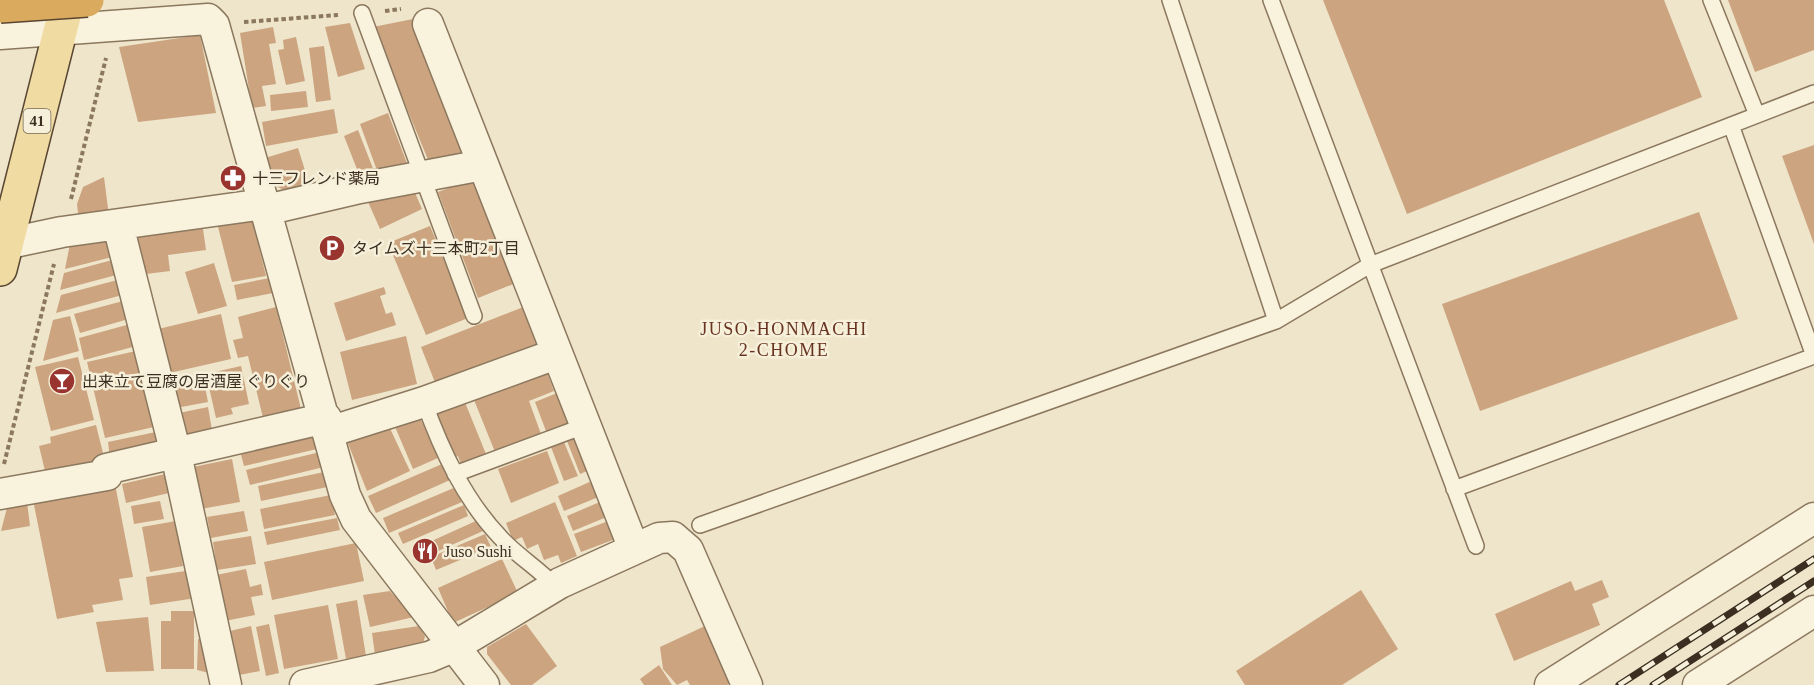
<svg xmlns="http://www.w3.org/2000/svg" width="1814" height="685" viewBox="0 0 1814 685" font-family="'Times New Roman','Noto Sans JP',serif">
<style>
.building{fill:#cca480}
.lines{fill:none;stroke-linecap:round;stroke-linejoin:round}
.lane-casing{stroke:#8b785e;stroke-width:18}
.street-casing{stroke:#8b785e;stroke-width:33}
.primary-casing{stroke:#594632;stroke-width:36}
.path{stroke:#8b785e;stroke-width:4;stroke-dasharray:4.5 3;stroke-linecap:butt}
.lane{stroke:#f9f2dd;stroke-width:15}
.street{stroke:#f9f2dd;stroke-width:30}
.primary{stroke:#f0dca3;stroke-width:33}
.rail-casing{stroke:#3c2f21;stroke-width:7}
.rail{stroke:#f6efd9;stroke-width:4.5;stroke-dasharray:14;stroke-linecap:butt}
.highway-bridge-casing{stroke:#594632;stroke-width:36;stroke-linecap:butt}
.highway-bridge{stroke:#daaa5e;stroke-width:33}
.labels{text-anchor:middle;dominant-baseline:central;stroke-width:5;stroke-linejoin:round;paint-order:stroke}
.shield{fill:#f6efd9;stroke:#746958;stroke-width:1.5}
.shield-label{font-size:15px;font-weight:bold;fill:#3c2f21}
.poi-label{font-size:16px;fill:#3c2f21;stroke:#f6efd9;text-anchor:start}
.neighbourhood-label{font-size:18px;letter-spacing:1.5px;fill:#683421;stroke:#f6efd9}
</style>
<rect width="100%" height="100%" fill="#eee5ca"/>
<path class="building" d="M1323,0h341l38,97 -295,117z
M1728,0h86v50l-59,22z
M413,19l56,138 -40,5 -56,-135z
M350,23l15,46 -27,8 -13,-50z
M273,27l3,16 -7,1 7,40 -14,2 4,20 -14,2 -12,-75z
M200,35l16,78 -78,9 -19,-75z
M296,37l9,44 -19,4 -8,-35 6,-1 -1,-9z
M324,46l7,54 -15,2 -7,-54z
M306,91l2,16 -37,4 -1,-16z
M334,109l4,24 -72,13 -4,-24z
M388,113l20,53 -29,10 -19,-52z
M358,130l16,41 -14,6 -16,-41z
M1814,145v99l-32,-88z
M298,148l11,35 -24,8 -12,-7 -8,-26z
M104,177l5,39 -30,6 -2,-18 6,-17z
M477,177l39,106 -38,15 -40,-106z
M413,188l9,21 -42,20 -15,-34z
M1699,212l39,107 -258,92 -38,-107z
M251,214l15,62 -34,6 -16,-63z
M202,222l4,28 -38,5 2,16 -32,4 -5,-45z
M430,226l38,92 -42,17 -38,-92z
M111,234l5,22 -51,13 5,-25z
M116,259l4,15 -60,16 4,-17z
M214,263l13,43 -29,8 -13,-42z
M270,278l3,15 -36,7 -3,-15z
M121,279l5,15 -70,19 5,-18z
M384,287l2,7 -6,2 6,18 6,-2 4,13 -50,16 -12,-38z
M127,300l5,18 -52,15 -6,-19z
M526,306l16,44 -104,40 -17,-43z
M276,307l26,106 -38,9 -16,-66 -10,2 -5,-18 10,-2 -5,-21z
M221,314l10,45 -66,15 -11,-44z
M70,316l9,35 -36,10 10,-41z
M134,323l6,22 -56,15 -5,-22z
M406,336l11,48 -65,16 -12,-48z
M136,351l18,76 -49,11 -18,-76z
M78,357l16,63 -43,11 -16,-64z
M241,366l8,38 -18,4 2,6 -17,4 -10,-44z
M545,367l9,24 -25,10 12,33 -46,18 -23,-57z
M203,376l5,26 -32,6 -5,-25z
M557,393l11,30 -22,8 -11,-29z
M462,395l24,59 -25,10 -3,-8 -7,3 -21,-51z
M208,407l4,23 -29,6 -4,-23z
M417,411l21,47 -25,11 -20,-47z
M387,422l23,49 -43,20 -22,-55z
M96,425l9,36 -59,14 -7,-29 12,-3 -1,-6z
M156,432l3,16 -49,10 -2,-16z
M314,434l3,15 -73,17 -4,-15z
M579,436l13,33 -12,5 -13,-33z
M564,442l14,34 -14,5 -13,-34z
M547,451l12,32 -48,20 -13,-34z
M320,452l4,15 -74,18 -4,-15z
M232,459l8,43 -39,7 -8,-42z
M442,464l8,16 -74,33 -8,-17z
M329,471l3,15 -71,15 -3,-15z
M165,474l4,19 -43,10 -4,-19z
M594,480l7,16 -37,15 -6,-15z
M115,484l18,93 -14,2 4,21 -31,5 2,7 -37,7 -24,-119z
M456,487l6,15 -73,31 -6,-15z
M331,495l4,20 -71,14 -4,-20z
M160,501l4,18 -30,5 -3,-18z
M602,501l7,15 -36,15 -6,-15z
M27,502l3,24 -29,5 6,-23z
M555,502l22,54 -16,7 -3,-8 -14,5 -6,-16 -11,5 -5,-12 -9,4 -7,-18z
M464,505l4,11 -65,28 -5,-11z
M244,511l4,20 -37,7 -4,-21z
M337,518l3,12 -73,15 -3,-13z
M478,520l5,11 -65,29 -4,-11z
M611,520l7,18 -37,14 -7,-18z
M176,521l7,45 -33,6 -8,-45z
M485,534l6,13 -55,23 -5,-13z
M251,536l5,28 -39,6 -4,-28z
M356,543l8,38 -92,19 -8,-38z
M502,559l16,34 -65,30 -15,-35z
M246,569l4,18 11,-3 2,11 -12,2 4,18 -30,6 -9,-46z
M192,570l4,28 -46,7 -4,-28z
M1602,580l7,17 -17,7 8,21 -86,36 -19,-47 76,-33 4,10z
M1361,590l37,59 -56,36h-97l-9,-14z
M390,591l24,26 -44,10 -7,-32z
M357,600l9,56 -20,3 -10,-55z
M328,605l10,54 -54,10 -10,-54z
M171,611h23v58h-33v-48h10z
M148,617l6,54 -48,1 -10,-50z
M269,624l10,49 -13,3 -10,-49z
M526,624l31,42 -25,19h-21l-24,-31v-7z
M251,626l9,45 -21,4 -9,-44z
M419,626l6,10 -3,12 -47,7 -3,-22z
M705,626l27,56 -5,3h-37l-3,-5 -10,5 -14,-16 -3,-22z
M198,639l7,1 4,33 -12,-3z
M659,665l13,20h-28l-4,-6z"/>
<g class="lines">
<defs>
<path id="lane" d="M1170,0l106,321
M1271,0l205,546
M1711,0l46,115
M362,13l112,303
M1731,125l83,231
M424,402c18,49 40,97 76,135 16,18 38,31 55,49
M455,474l129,-48
M1454,489l360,-133
M700,525l576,-204 94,-56 444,-172"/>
<path id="street" d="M428,24l206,525
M0,34l208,-15 6,6 131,470 11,24 128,166
M266,210l94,-22 123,-23
M118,225l58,229 50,231
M0,245l62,-13 202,-28
M329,432l95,-30 132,-48
M0,494l107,-19 -1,-6 220,-51
M305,685l124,-28 26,-11 105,-63 99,-45 14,-1 15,13 59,135
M1550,685l264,-167
M1698,685l116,-74"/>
<path id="primary" d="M0,269l68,-269"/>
</defs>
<use href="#lane" class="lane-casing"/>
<use href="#street" class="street-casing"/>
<use href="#primary" class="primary-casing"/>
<path class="path" d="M385,11l16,-2
M244,22l94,-7
M71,199l35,-141
M4,464l50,-200"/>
<use href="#lane" class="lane"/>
<use href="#street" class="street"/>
<use href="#primary" class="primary"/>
<defs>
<path id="rail" d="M1619,685l195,-126
M1653,685l161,-104"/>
</defs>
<use href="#rail" class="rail-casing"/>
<use href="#rail" class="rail"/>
<defs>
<path id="highway-bridge" d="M0,6l87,-6"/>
</defs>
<use href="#highway-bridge" class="highway-bridge-casing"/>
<use href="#highway-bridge" class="highway-bridge"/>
</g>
<defs>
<symbol id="pharmacy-disc" viewBox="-11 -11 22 22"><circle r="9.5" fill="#99342f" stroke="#f6efd9"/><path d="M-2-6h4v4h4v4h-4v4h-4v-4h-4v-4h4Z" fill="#fff"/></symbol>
<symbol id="parking-disc" viewBox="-11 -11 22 22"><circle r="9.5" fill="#99342f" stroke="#f6efd9"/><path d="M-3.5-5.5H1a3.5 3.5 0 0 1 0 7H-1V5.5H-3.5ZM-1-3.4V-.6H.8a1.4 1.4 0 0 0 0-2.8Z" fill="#fff"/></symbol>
<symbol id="bar-disc" viewBox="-11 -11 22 22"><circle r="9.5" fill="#99342f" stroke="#f6efd9"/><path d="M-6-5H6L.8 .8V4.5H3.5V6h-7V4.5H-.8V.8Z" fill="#fff"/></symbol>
<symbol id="restaurant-disc" viewBox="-11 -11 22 22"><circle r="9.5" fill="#99342f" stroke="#f6efd9"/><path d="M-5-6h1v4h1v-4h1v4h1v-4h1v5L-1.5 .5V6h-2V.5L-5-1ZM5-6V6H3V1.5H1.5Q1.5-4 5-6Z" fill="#fff"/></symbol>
</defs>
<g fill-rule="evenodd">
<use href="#pharmacy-disc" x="218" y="163" width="30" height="30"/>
<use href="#parking-disc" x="317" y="233" width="30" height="30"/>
<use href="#bar-disc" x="47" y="366" width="30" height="30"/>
<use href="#restaurant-disc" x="410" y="536" width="30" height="30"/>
</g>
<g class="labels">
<rect class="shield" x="23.5" y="109" width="27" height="24" rx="4.5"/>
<g class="shield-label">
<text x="37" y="121">41</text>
</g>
<g class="poi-label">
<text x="252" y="178">十三フレンド薬局</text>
<text x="352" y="248">タイムズ十三本町2丁目</text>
<text x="82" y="381">出来立て豆腐の居酒屋 ぐりぐり</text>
<text x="444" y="551">Juso Sushi</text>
</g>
<g class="neighbourhood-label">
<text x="784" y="329">JUSO-HONMACHI<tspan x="784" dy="21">2-CHOME</tspan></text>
</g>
</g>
</svg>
